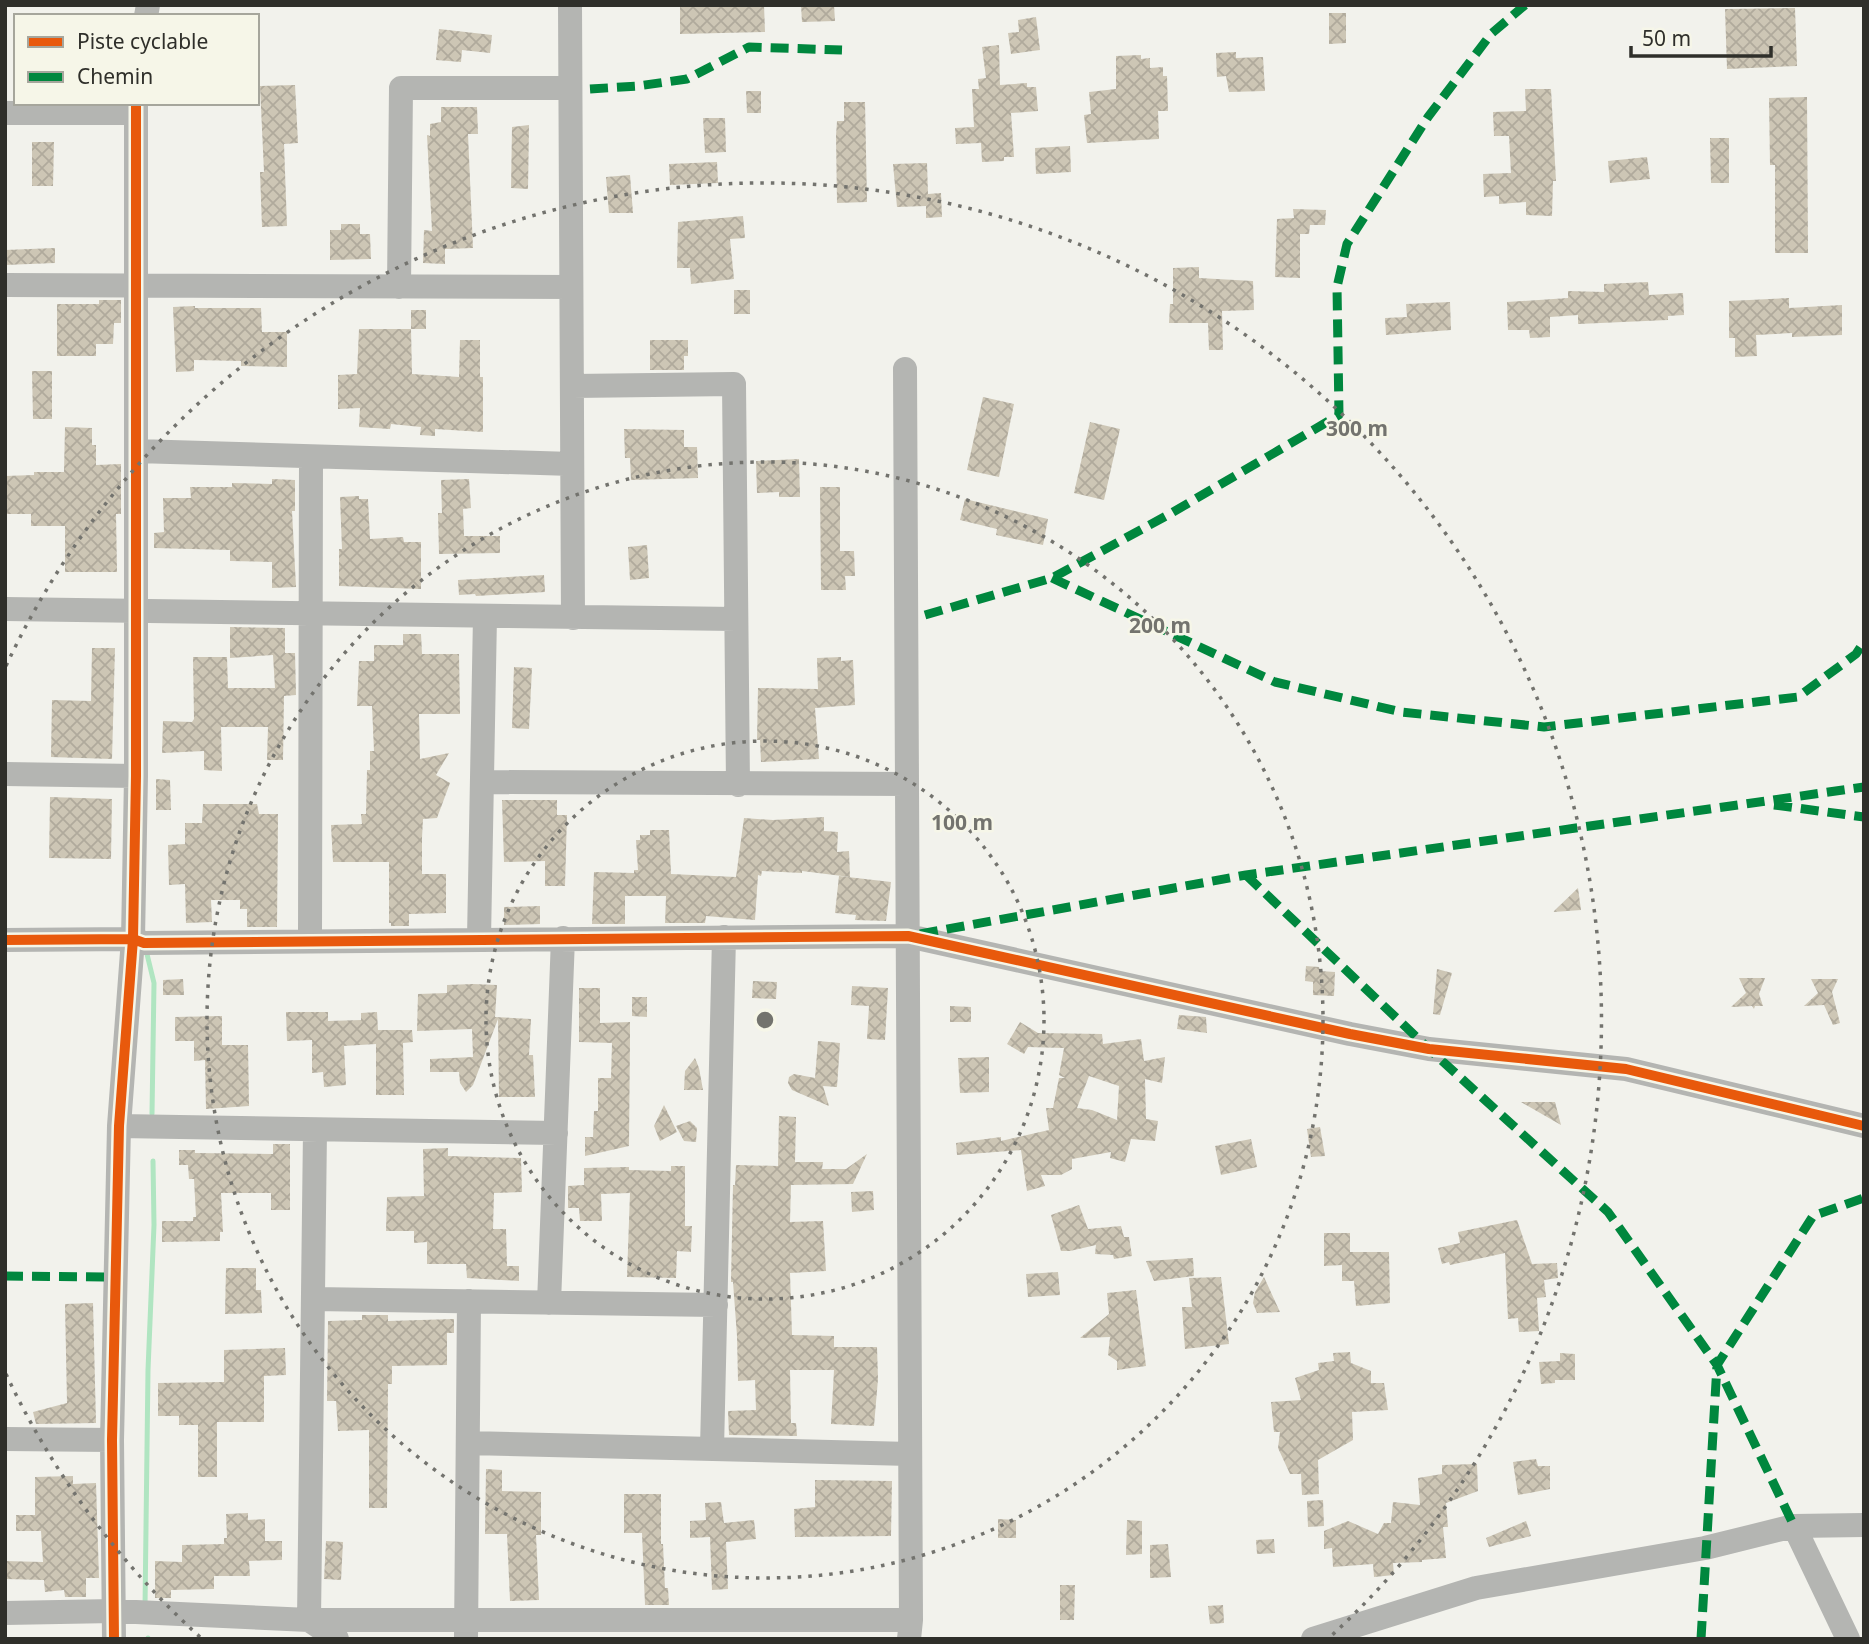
<svg xmlns="http://www.w3.org/2000/svg" width="1869" height="1644" viewBox="0 0 1869 1644" font-family="'Noto Sans',sans-serif">
<style>
.lines{fill:none;stroke-linecap:round;stroke-linejoin:round}
.stream{stroke:#b0e5c1;stroke-width:5}
.building{fill:url(#building-cross-hatch);fill-rule:evenodd}
.minor{stroke:#b4b5b2;stroke-width:24}
.quiet{stroke:#00873e;stroke-width:9;stroke-dasharray:18 9;stroke-linecap:butt}
.cycleway-casing{stroke:#f6f6e8;stroke-width:15}
.cycleway{stroke:#e8590c;stroke-width:10}
.ring{fill:none;stroke:#73736e;stroke-width:3.5;stroke-dasharray:3.5 7}
.centre{fill:#73736e;stroke:#f6f6e8;stroke-width:3.5}
.ring-label{font-size:21px;text-anchor:middle;font-weight:bold;fill:#73736e;stroke:#f6f6e8;stroke-width:5;stroke-linejoin:round;paint-order:stroke}
</style>
<defs>
<pattern id="building-cross-hatch" width="8" height="8" patternUnits="userSpaceOnUse" patternTransform="scale(1.75)"><rect width="8" height="8" fill="#cdc6b5"/><path d="M0 0l8 8M0 8l8-8" fill="none" stroke="#b0aa9c"/></pattern>
</defs>
<rect width="100%" height="100%" fill="#f2f2ec"/>
<g class="lines">
<path class="stream" d="M146,950l8,33 -2,131
M145,1607l3,-237 6,-145 -1,-64
M148,1638v1"/>
</g>
<path class="building" d="M691,5h73l1,27 -85,2v-27h11z
M801,5h33l1,16 -33,1z
M1795,8l2,58 -70,3 -2,-60z
M1329,13h17v30l-17,1z
M1036,17l4,33 -29,4 -3,-21 11,-1 -1,-12z
M439,29l53,6 -2,18 -28,-3 -1,12 -25,-2z
M999,45l1,40 27,-2v4h9l2,24 -27,2 3,44h-10v4l-22,1 -1,-19 -25,1 -1,-16 19,-1 -2,-38h7l-1,-10 8,-1 -4,-31z
M1236,52v6l27,-1 2,34 -36,1 -3,-16 -9,1 -1,-24z
M1141,55v4l9,-1v10l13,-1v9h4l1,35h-10l1,28 -72,4 -3,-28 7,-1 -2,-22 27,-3v-33z
M295,85l3,58 -14,1 3,82 -25,1 -2,-55h4l-4,-86z
M1525,89h26l5,92h-3l-1,35 -26,-1v-13l-27,2v-8l-15,1 -1,-23 28,-1 -2,-37h-15l-1,-24 33,-1z
M746,91h15v22h-14z
M1807,97l1,156h-33v-88h-5l-1,-67z
M844,102h21l2,100 -30,1 -1,-67 1,-15h7z
M441,107h36l1,27h-10l5,114 -28,1v15l-22,-1 1,-33 8,1 -5,-96 3,1v-12l11,-2z
M703,118h22l1,34 -21,1z
M529,125l-1,64 -17,-1 1,-61z
M1710,138h19v45h-18z
M32,142h22l-1,44h-21z
M1070,146l1,26 -35,2 -1,-26z
M1647,157l3,22 -40,4 -2,-22z
M717,162l1,21 -48,2 -1,-21z
M927,163l1,31 13,-1 1,24 -16,1v-12l-29,1 -4,-43z
M630,175l3,38h-24l-3,-36z
M1293,209l33,1 -1,15h-15l-1,9h-9v44l-25,-1 2,-58 17,-1z
M743,216l2,22 -15,1 4,40 -43,5 -1,-16h-13l1,-46z
M341,224h19v10h10l1,25 -41,1v-30h11z
M55,248v15l-50,2v-15z
M1199,267v11l54,3 1,29 -32,1 1,39h-14l-1,-27h-39l1,-19h3v-36z
M1648,282l1,13 34,-2 1,22 -16,1v4l-90,4v-9l-28,2v20l-20,1 -1,-8h-21l-1,-28 61,-4v-7l36,1v-8z
M734,290h16v24h-16z
M1789,298v10l53,-3v30l-50,2v-4l-36,2 1,21 -22,1v-19h-6v-37z
M99,300h22v23h-7l-1,21h-17v12h-39v-52h42z
M1450,302l1,28 -65,5 -1,-17 22,-1 -1,-13z
M195,306v2h66l1,24h25v35l-46,-1v-5l-47,-1v11l-18,1 -3,-65z
M411,310h15v19h-15l1,45 47,3 1,-37h20v37h3v55l-48,-3v7l-15,-1 1,-8 -30,-3 -1,5 -31,-2 1,-19 -22,1v-34l19,-1 2,-45h52z
M650,340h38v16h-4v14h-34z
M32,371h20v48h-19z
M983,397l31,7 -15,73 -32,-7z
M1090,422l30,7 -16,71 -30,-7z
M65,427l27,1v17h4v20l25,-1v50h-5l1,58h-52v-46h-34v-12h-26v-38l29,-1v-3h30z
M624,429l60,1v17h13l1,31 -67,2 -1,-22h-5z
M799,459l1,38h-21v-5l-22,1 -1,-32z
M272,479l23,1v31h-3l4,76 -24,1v-26l-42,-1v-11l-76,-2v-15l10,-1 -1,-34h28l-1,-11h42v-4l40,1z
M469,479l2,29 -8,1 1,27h36v17l-61,1 -1,-41h4l-1,-33z
M820,487h20v64h14l1,25h-10l1,14h-25z
M359,496v3h9l2,40 33,-2 1,5h17v47l-82,-3v-37h3l-2,-52z
M965,499l83,20 -5,26 -47,-10 1,-6 -37,-9z
M647,545l2,33 -19,2 -2,-33z
M544,575l1,17 -69,4 -1,-2 -16,1 -1,-15z
M230,627l55,1v25h10l1,42 -12,1 -1,64h-16l1,-33h-47l1,44 -18,-1v-19l-42,2 1,-32 29,1 2,-3 -1,-62h34l1,31h47l-2,-33 -43,3z
M403,634h18l1,20h37l1,60h-41l1,45 29,-6 -13,22 14,8 -13,35 -14,1 -1,19v36h24v39l-37,1v12h-18v-3h-2v-61h-56l-2,-37 31,-1 -1,-10h5l1,-44h3v-19h4l-2,-45h-15l2,-45h15v-16h29z
M92,648h23l-3,111 -61,-2 1,-57 39,1z
M841,657v4l12,-1 2,45 -40,3 4,51 -58,3 -1,-22h-3l1,-52 60,1 -1,-31z
M514,667l18,1 -3,61 -17,-1z
M156,779l14,1 1,30h-15z
M50,797l62,2 -1,60 -62,-1z
M502,800h55v15h10l-2,71h-20v-25l-41,1z
M203,804h54l2,10h19l-1,113h-30v-18h-7v-9h-29l1,22 -26,1 -1,-39 -16,1 -1,-40 17,-1v-21h17z
M824,817v14l14,1 -1,20 12,-1 1,26 -48,-6v2l-40,-2 -1,5 -3,-1 -3,45 -49,-4 -1,7h-40l1,-27h-41v28h-33l2,-52 40,1v-3h4l-2,-30h4v-5h10v-5h19l2,44 65,3 8,-59 29,2z
M839,876l52,6 -5,39 -31,-1 1,-5 -21,-2z
M1578,888l3,22 -28,2z
M540,906v18l-36,1v-18z
M1306,966l13,1 1,4 15,1 -1,24 -21,-1v-13l-8,-1z
M1437,969l15,4 -12,42 -7,-1z
M1739,978h26l-6,16 4,12h-8l-1,3 -2,-3 -21,1 15,-14z
M183,979l1,16h-21v-15z
M1811,979h27l-6,13 8,31 -7,2 -9,-20 -20,1 14,-13z
M753,981l24,1 -1,17 -24,-1z
M473,984l24,1 -2,32 36,2 -2,36h4l2,42h-36l-1,-78 -25,66 -7,7 -6,-9 -1,-11h-29v-13l43,-2 -1,-28 -55,2 1,-37 29,-1v-8z
M852,986l36,2 -3,52 -18,-1 2,-33 -18,-1z
M579,988h21v35l30,-1v20l-1,104 -44,10v-19h8l1,-26h4v-33h13l1,-35 -33,-1z
M632,997h15v20l-15,-1z
M950,1006l21,1v15h-21z
M286,1012h42v9l33,-1v-7l16,-1 1,18h34l1,12 -10,1 1,52h-28v-51l-32,2 2,39 -22,2 -1,-15 -11,1v-33l-25,1z
M1179,1015l27,2 1,16 -30,-4z
M222,1016v29h26l1,61 -43,3 -1,-49 -11,1v-20h-19v-24z
M1020,1022l18,11 64,1 1,10 38,-5 3,22 21,-4 -3,26 -17,-4 1,40 12,2 -3,20 -24,-2 -6,23 -15,-4 1,-6 -39,7v10l-11,6h-20l4,11 -18,5 -6,-41 -64,5 -1,-12 45,-6v4l48,-11 -3,-22h7l6,-30h6l-6,-3 5,-27 -36,-1 -4,7 -17,-10zM1089,1076l30,10 -2,34 -25,-10 -15,-2z
M818,1041l22,2 -3,44 -14,-1 6,20 -37,-16 -4,-7 1,-6 5,-3 21,4z
M989,1057v35l-29,1 -2,-35z
M695,1058l4,10 4,22h-19l1,-19z
M1521,1102h34l6,23z
M664,1105l13,27 -17,9 -6,-15z
M779,1116l17,1 -1,45h28l-1,7h24l21,-15 -14,30 -62,1 -1,37 33,-1 3,50 -36,2 2,62 42,1v11h43l1,32 -4,47 -43,-2 3,-54h-44l1,53h5l1,13 -68,-1 -1,-24 28,-1 -1,-30 -17,1 -1,-45 -4,-54h-2l2,-97h2l1,-20 42,1z
M690,1121l7,7 -1,14 -12,-1 -8,-15z
M1320,1127l5,29 -14,1 -4,-28z
M1251,1139l6,28 -36,8 -6,-29z
M273,1144h17v66h-19v-17h-50l2,39h-3v9l-58,1v-21h31v-4h3l-2,-38h-5l-1,-14h-9v-15h16v3l78,1z
M448,1148v8l73,2 1,34 -28,1 -1,36h13l1,37h12v15l-52,-3 -1,-14h-39v-22l-13,1v-12h-28l1,-34 37,-1 -1,-47z
M671,1166h14v60h7l-1,26 -14,-1 -1,27 -49,-1 3,-84 -29,1 1,27h-22l-1,-13h-11v-22l16,-1v-17l45,-1v3l42,1z
M873,1191l1,19 -22,2 -1,-20z
M1079,1205l9,24 33,-3 3,11h5l3,19 -18,3 -1,-4 -18,-1 1,-9 -26,6h-9l-10,-36z
M1517,1220l15,44 25,-1 1,15 -14,2 2,17 -9,1 2,33 -20,1 -1,-14 -10,1 -3,-66 -55,12 -1,-3 -7,2 -4,-16 22,-5 -2,-11z
M1324,1233h26v19h39l1,51 -34,3 -2,-25h-12v-16l-18,1z
M1193,1258l1,18 -40,5 -8,-20z
M226,1268h30v22h5l1,23 -37,1z
M1058,1272l2,23 -32,2 -2,-23z
M1221,1277l8,67 -44,5 -3,-42h10l-3,-29z
M1264,1277l16,35 -23,1 -4,-10 2,-11z
M1136,1290l10,76 -29,4v-9l-9,-6 2,-18 -30,1 29,-24 -2,-21z
M93,1303l3,120 -60,1 -3,-12 34,-9 -2,-99z
M362,1315h26v6l66,-2v14h-7v32l-55,1v18h-4l-1,124h-18v-78l-31,1 -2,-30h-9l1,-80 34,-1z
M285,1348l1,27 -22,1v46h-47v55h-19v-52h-19v-9h-21v-33l66,-1v-32z
M1350,1352l1,11 20,8v12h13l4,27 -36,2 1,28 -35,20 1,34 -17,1 -1,-21h-11l-12,-26 2,-16h-6l-3,-30 30,-2 -6,-22 24,-8 -1,-7 16,-2 -1,-8z
M1560,1353l15,1v26h-20v3l-14,1 -2,-22 21,-1z
M1536,1459l2,7h12v23l-32,6 -5,-33z
M1477,1464l1,27 -32,12 2,24h-5l3,31 -24,2v2l-29,1 1,12 -20,2 -1,-13 -40,3 -1,-19 -8,1v-18l24,-10 30,13 6,-11h7l2,-21 27,3 -2,-27 24,-4v-9z
M486,1469l16,1v21l39,1v43h-5l3,65 -29,1 -3,-67h-22z
M73,1476v8l23,-1 3,95h-13v19h-21l-1,-7 -19,2 -1,-12 -39,-1v-18l38,1 -2,-31h-25v-16h19v-38z
M815,1480l77,1 -1,55 -96,1 -1,-28 21,-2z
M624,1494h37v50h2l2,44h3l1,17h-24l-3,-72h-18z
M1323,1500l1,26 -16,1 -1,-26z
M721,1502l3,21 30,-3 2,19 -30,3 2,47 -16,1 -2,-53 -20,1v-17l16,-1 -1,-17z
M248,1513v7l17,-1v22h17v19l-33,1 1,15h-36v13l-43,1v8h-16v-37l27,1v-17l42,-1v-6h3l-1,-24z
M998,1519l18,1v18h-18z
M1127,1520l15,1v33l-16,1z
M1526,1521l5,15 -42,11 -3,-9z
M1274,1539l1,14 -18,1 -1,-14z
M326,1541l17,1 -2,38 -17,-1z
M1168,1544l3,33 -21,1v-33z
M1060,1585h15l-1,35h-14z
M1223,1605l1,18 -14,1 -2,-18z"/>
<g class="lines">
<path class="minor" d="M570,5l3,613
M146,16l2,-11
M5,113h129
M5,285l566,2
M399,287l2,-199h169
M905,369l6,1251 -2,19
M573,386l161,-2 4,401
M136,451l436,13
M5,609l731,10
M5,774l131,2
M482,782l425,2
M479,939l6,-323
M5,940l128,-1 11,4 764,-7 442,98 79,15 197,20 238,57
M310,940l1,-483
M119,1126l437,7
M315,1130l-6,490 28,19
M314,1299l402,6
M549,1303l14,-365
M5,1439l107,1
M469,1443l441,11
M712,1449l12,-512
M1794,1526l54,113
M5,1613l109,-2 195,9h602
M114,1639l-2,-199 7,-314 14,-187 3,-163v-673
M466,1639l3,-338
M1313,1639l163,-51 229,-40 89,-22 70,-1"/>
<path class="quiet" d="M590,89l48,-3 49,-7 62,-32 93,3
M1052,578l223,104 126,30 143,15 254,-30 58,-43 8,-12
M925,615l127,-37 116,-63 171,-100 -2,-128 10,-43 81,-127 63,-83 34,-29
M1774,805l90,12
M1246,875l183,174 179,163 109,153 77,161
M920,934l326,-59 618,-88
M5,1276l112,1
M1701,1639l16,-274 96,-149 51,-18"/>
<defs>
<path id="cycleway" d="M5,940l128,-1 11,4 764,-7 442,98 79,15 197,20 238,57
M114,1639l-2,-199 7,-314 14,-187 3,-163v-673"/>
</defs>
<use href="#cycleway" class="cycleway-casing"/>
<use href="#cycleway" class="cycleway"/>
</g>
<g class="ring">
<circle cx="765" cy="1020" r="279"/>
<circle cx="765" cy="1020" r="558"/>
<path d="M200 1637A837 837 0 0 1 6 1374M6 666A837 837 0 1 1 1330 1637"/>
</g>
<circle cx="765" cy="1020" r="10" class="centre"/>
<g class="ring-label">
<text x="1357" y="436">300 m</text>
<text x="1160" y="633">200 m</text>
<text x="962" y="830">100 m</text>
</g>
<rect width="1869" height="1644" fill="none" stroke="#2f2f2a" stroke-width="14"/>
<rect x="14" y="14" width="245" height="91" fill="#f6f6e8" stroke="#a6a69c" stroke-width="2"/>
<rect x="28" y="37" width="35" height="10" fill="#e8590c" stroke="#a6a69c" stroke-width="2"/>
<text x="77" y="49" font-size="21" fill="#2f2f2a">Piste cyclable</text>
<rect x="28" y="72" width="35" height="10" fill="#00873e" stroke="#a6a69c" stroke-width="2"/>
<text x="77" y="84" font-size="21" fill="#2f2f2a">Chemin</text>
<path d="M1631 46v10h140v-10" fill="none" stroke="#2f2f2a" stroke-width="3.5"/>
<text x="1642" y="46" font-size="21" fill="#2f2f2a" stroke="#f6f6e8" stroke-width="5" paint-order="stroke">50 m</text>
</svg>
